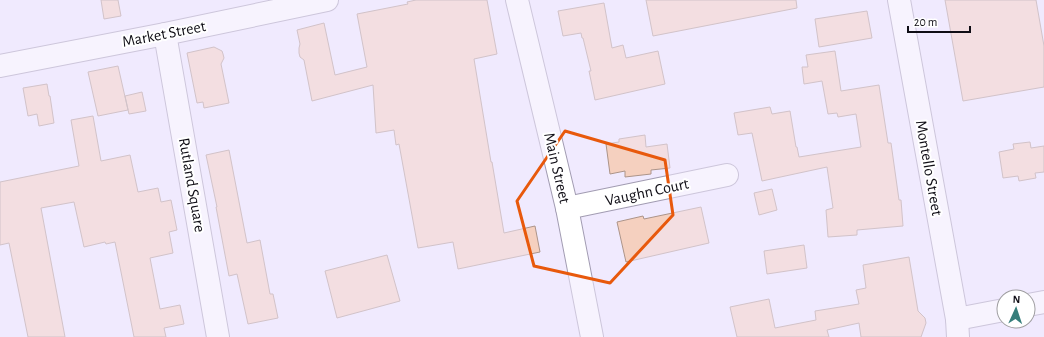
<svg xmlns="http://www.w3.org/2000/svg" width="1044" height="337" viewBox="0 0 1044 337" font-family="'Alegreya Sans',sans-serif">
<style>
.building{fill:#f5d0bf;stroke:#ac9489}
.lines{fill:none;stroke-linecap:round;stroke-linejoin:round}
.minor-casing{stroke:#a29cb2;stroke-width:24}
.major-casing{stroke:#a29cb2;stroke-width:24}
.minor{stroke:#fff;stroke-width:22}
.major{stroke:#fff;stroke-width:22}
.marked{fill:none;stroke:#e8590c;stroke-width:3;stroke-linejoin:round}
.labels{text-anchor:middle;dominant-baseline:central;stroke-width:4;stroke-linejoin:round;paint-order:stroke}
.street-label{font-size:16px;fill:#0f0d15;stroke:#fff}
</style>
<rect width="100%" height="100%" fill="#f0eafe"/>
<path class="building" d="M101,0h17l3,16 -17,3z
M416,0h71l10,54 -23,5 17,103h1l12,71 31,-7 5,26 -82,17 -5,-27 -35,6 -19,-104 -3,1 -2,-15 -18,3 -3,-48 -61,16 -8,-41 -4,-3 -1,-4v-5l1,-4 -3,-14 27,-7 11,52 32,-8 -10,-53 51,-10 -1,-2z
M646,0h150l1,8 -144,28z
M945,0h91l8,46v41l-81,14z
M604,3l8,45 11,-3 3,13 32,-7 7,33 -70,16 -6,-29h2l-8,-33h-1l-1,-5 -18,3 -5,-25z
M867,11l5,27 -53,9 -4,-28z
M214,47l8,4 1,3 1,4 -3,6 8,39 -25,5 -1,-6 -6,1 -10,-50z
M835,51l6,40 38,-6 9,58h3l8,57h2l2,26 -46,4v5l-29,2 -2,-27 7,-2 -6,-41 -65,14 -10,-48 -14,2 -4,-22 36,-6 2,7 18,-3 6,36h1l2,10 62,-10 -5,-33 -18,3 -1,-4 -9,1 -6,-33 -18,3 -2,-17h6l-2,-12z
M118,66l10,44 -30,6 -10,-44z
M47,84l2,12h1l4,27 -15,3 -2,-12 -9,2 -5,-28z
M142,92l4,19 -17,3 -4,-18z
M93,116l8,45 29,-6 8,37 20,-4 3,14 10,-2 6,30 -8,2 4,21 -23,5 10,51 20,-4 4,19 -20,4 2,9h-32l-19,-95 -9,2 -1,-2 -21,5 -10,-45 -33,6 24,129h-37l-19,-94 -9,2v-63l79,-16 -8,-46z
M645,135l1,12 21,-3 3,24 -19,2v4l-26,3v-6l-15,3 -4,-30 13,-2v-3z
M1030,142l1,6 13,-2v26l-9,1 1,5 -17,3 -1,-5 -15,2 -4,-26 15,-3 -1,-5z
M229,150l18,93 13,-3 10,54h3l5,24 -30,6 -11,-50 -8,2 -13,-69h1l-11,-52z
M772,189l5,21 -18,5 -5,-22z
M701,207l8,36 -83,19 -9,-40 26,-6 1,3z
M804,245l3,23 -40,6 -3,-23z
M387,255l13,46 -63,17 -12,-47z
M909,257l9,54 7,7 1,5 -5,14h-60l-2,-14 -32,7 2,7h-92l-7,-30 39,-8 6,29 41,-8 -1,-9 44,-7 -3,-14 10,-2 -3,-23z"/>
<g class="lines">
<defs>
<path id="minor" d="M165,34l53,303
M567,208l160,-33
M1028,305l16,-3
M957,319l47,-9"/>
<path id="major" d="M517,0l50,208 25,129
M899,0l58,319 1,18
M0,66l165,-32 162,-34"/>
</defs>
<use href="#minor" class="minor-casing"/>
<use href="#major" class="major-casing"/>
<use href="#minor" class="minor"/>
<use href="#major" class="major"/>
</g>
<path d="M0 0H1044V337H0ZM565,131l100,29 8,55 -63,68 -76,-17 -17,-65z" fill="#f0eafe" fill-opacity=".55" fill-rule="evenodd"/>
<path class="marked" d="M565,131l100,29 8,55 -63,68 -76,-17 -17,-65z"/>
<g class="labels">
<g class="street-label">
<text transform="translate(164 34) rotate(-11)">Market Street</text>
<text transform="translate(557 168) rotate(77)">Main Street</text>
<text transform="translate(929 168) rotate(80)">Montello Street</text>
<text transform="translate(192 185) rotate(80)">Rutland Square</text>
<text transform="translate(647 192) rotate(-12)">Vaughn Court</text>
</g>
</g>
<g transform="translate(1016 309) rotate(3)"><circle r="19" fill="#ffffff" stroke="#9f9ea1"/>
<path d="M0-3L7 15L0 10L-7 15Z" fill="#367e7b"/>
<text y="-6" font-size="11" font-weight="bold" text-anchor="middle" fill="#0f0d15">N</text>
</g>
<path d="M908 26v6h62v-6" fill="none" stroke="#0f0d15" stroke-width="2"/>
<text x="914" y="26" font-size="12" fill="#0f0d15" stroke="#ffffff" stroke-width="3" paint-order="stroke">20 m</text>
</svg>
